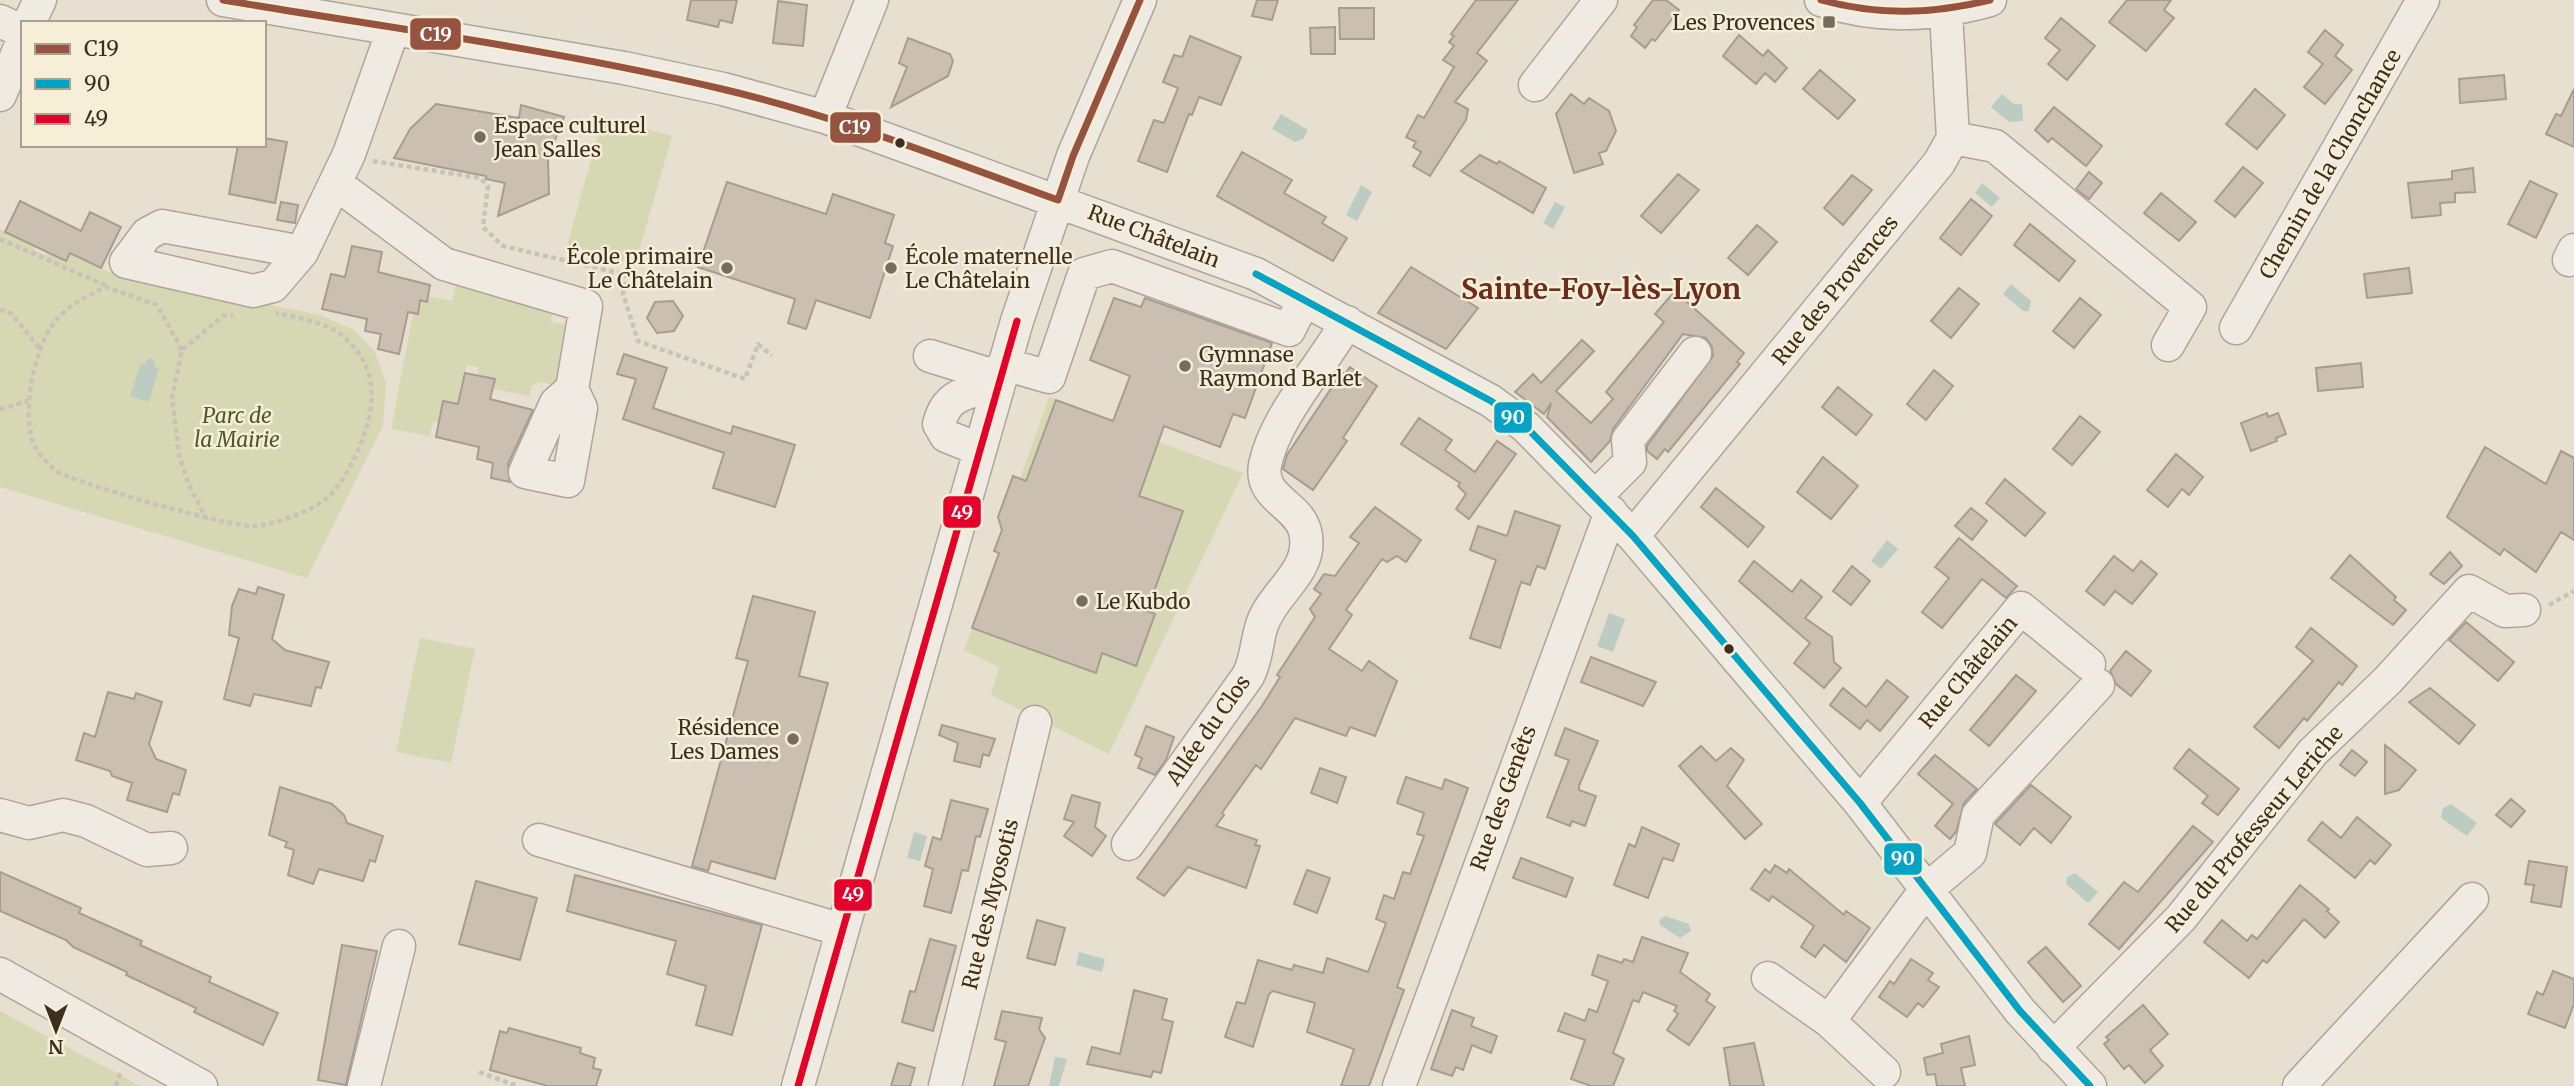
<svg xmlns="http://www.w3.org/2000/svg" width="2574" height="1086" viewBox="0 0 2574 1086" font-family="Merriweather,serif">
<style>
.green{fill:#d6d7b3}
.water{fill:#bcccc2}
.building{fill:#cbbfb2;stroke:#a89c90;stroke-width:2}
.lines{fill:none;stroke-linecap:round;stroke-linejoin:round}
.minor-casing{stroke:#ada599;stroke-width:35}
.path{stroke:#c8c2b9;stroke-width:4.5;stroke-dasharray:5 3.5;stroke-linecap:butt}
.minor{stroke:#efebe3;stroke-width:32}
.bus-1-casing{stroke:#f7eed8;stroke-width:12}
.bus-2-casing{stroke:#f7eed8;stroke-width:12}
.bus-3-casing{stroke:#f7eed8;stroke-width:12}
.bus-1{stroke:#965340;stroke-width:7}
.bus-2{stroke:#03a3c5;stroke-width:7}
.bus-3{stroke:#e4002b;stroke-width:7}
.poi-dot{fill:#786c5e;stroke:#f7eed8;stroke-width:2.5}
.bus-dot{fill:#3d2e20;stroke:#f7eed8;stroke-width:2.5}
.labels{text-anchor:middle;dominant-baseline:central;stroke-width:5;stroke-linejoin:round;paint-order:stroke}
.poi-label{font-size:21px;fill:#3d2e20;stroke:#f7eed8;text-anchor:start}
.street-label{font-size:21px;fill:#3d2e20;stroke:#f7eed8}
.park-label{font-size:21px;font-style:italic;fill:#4d5a26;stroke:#f7eed8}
.district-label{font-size:28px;font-weight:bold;fill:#6b2e1e;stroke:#f7eed8}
.line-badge{stroke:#f7eed8;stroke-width:2.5}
.badge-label{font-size:19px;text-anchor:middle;font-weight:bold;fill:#fff}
</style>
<rect width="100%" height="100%" fill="#e7e0d1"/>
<path class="green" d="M603,117l69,19 -37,129 -68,-19z
M0,229l35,17 -1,4 11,5 2,-3 19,9 4,-8 39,19 211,43 34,15 21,22 11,31 -3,43 -76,152 -307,-91z
M456,284l98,21 -3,17 18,4 -14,59 -17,-3 -6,4 -3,10 -36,-7 1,-10 -16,-3 1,-9 -12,-2 -9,39 -15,-3 -4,22 -6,-1 -3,14 -39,-7 22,-115 5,-1 2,-13 7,2 1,-6 24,5z
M1049,397l111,41 -1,4 84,31 -134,281 -118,-59 8,-28 -35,-17 35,-96 -5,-3 10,-26 -6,-8 15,-40 7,2z
M420,638l55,11 -24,114 -55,-11z
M0,1011l133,71 7,4h-140z"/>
<path class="water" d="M2002,94l12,10h8l1,17 -14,1 -18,-15z
M1281,114l27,16 -5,9 -8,3 -23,-13z
M1982,183l18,15 -8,9 -17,-14z
M1361,185l11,7 -15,29 -11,-6z
M1555,202l10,5 -12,22 -10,-6z
M2011,284l20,17 -2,10h-6l-20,-17z
M148,358l6,1 1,8 4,1 -10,34 -19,-6 11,-33 4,1z
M1887,540l11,9 -17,20 -10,-8z
M1609,613l16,6 -12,33 -16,-6z
M2451,804l26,19 -10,13 -26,-18 2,-10z
M914,832l13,4 -7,25 -13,-3z
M2075,873l23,19 -10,11 -22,-19 1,-7z
M1665,916l24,8 2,7 -11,7 -20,-13 -1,-5z
M1079,952l26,7 -3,13 -26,-7z
M1055,1057l12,2 -8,27h-10z"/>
<path class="building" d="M691,0h46l-5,23 -12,-3 -2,7 -31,-7z
M1257,0h21l-6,20 -20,-4z
M1476,0h42l-41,53 10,8 -32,41 13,7 -2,11 -36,56 -17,-10 8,-14 -8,-5 3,-5 -10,-5 12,-22 6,3 30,-51 -11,-7 11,-14 -5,-4 5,-6 -3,-2z
M1653,0h13l13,10 -24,31 -3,-2 -7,9 -14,-12 6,-9 -3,-2z
M2127,0h44l-7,10 10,8 -28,33 -37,-29z
M778,1l29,4 -4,41 -30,-3z
M1339,8h35v31h-34z
M2061,18l34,28 -28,34 -19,-16 12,-14 -15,-12z
M1335,27v27h-24l-1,-26z
M2325,30l18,15 -8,11 17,14 -27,34 -21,-17 19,-23 -15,-12z
M1739,35l24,21 5,-6 19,18 -12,14 -10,-9 -9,11 -33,-28z
M1190,36l51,21 -20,48 -22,-8 -7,18 -3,-1 -22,58 -29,-11 16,-41 10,3 14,-35 -15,-6 11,-27 8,2z
M908,38l42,16 3,7 -5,15 -57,31 16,-40 -8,-4z
M1820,70l35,30 -17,19 -35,-30z
M2504,75l2,24 -46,4 -1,-24z
M2255,89l30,26 -28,34 -31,-25z
M2574,89v58l-28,-13 10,-20 5,2z
M1571,94l13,10 5,-6 20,13 7,20 -10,20 -7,2 4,11 -29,9 -18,-59z
M436,104l83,14 2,-13 43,12 -16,41 1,36 -51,22 7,-33 -19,-4v-3l-92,-18 16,-29z
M2054,107l48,39 -16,20 -34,-28 -4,4 -13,-12z
M264,138l23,4 -12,61 -46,-9 9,-49h26z
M1242,152l50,28 -8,13 42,24 -4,6 25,15 -14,23 -116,-65z
M1480,155l17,9 2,-3 47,27 -13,25 -72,-42z
M2243,167l20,16 -28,34 -20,-16z
M2473,168l2,24 -20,1v9l-15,1 1,12 -29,3 -4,-35 44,-4v-8z
M2089,172l13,11 -13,16 -13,-10z
M1678,174l21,16 -38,43 -20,-17z
M1852,175l20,15 -29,35 -19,-17z
M2530,181l27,13 -21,44 -28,-14z
M727,182l99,32 7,-20 61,21 -9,28 8,3 -23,72 -54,-18 -10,29 -18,-6 7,-24 -97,-32z
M2161,193l35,29 -17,19 -35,-28z
M1971,199l21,17 -31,39 -21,-17z
M20,201l61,30 9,-19 31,15 -20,41 -31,-15 -4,8 -61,-29z
M281,202l17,3 -3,18 -18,-3z
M2030,224l45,37 -16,20 -45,-36z
M1757,225l20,17 -29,33 -20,-17z
M352,246l30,6 -4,20 52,13 -3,17 -7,-2 -2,14 -10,-2 -9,42 -21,-5 3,-15 -16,-3 2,-12 -45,-10 9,-35 14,3z
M1411,267l67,41 -32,41 -68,-36z
M2409,268l3,25 -45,5 -3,-24z
M1959,288l20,16 -28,34 -20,-17z
M1675,291l69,62 -7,9 3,2 -72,88 -3,-3 -8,10 -10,-8v-5l66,-90 -1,-9 -6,-9 -23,-4 -70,95 -3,12 -19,21 -44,-45 4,-14 -7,11 -29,-22 18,-18 8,9 41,-43 12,11 -38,40 35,32 22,-24 -7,-7 58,-70 -9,-8z
M1114,298l27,9 4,-9 127,45 -27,75 -12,-4 -13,33 -56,-21 -25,70 44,15 -36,100 8,3 -19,52 -34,-13 -6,20 -124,-45 27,-75 -5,-2 8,-21 -4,-13 15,-41 13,5 30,-81 57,21 17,-45 -40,-16z
M2080,298l21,17 -27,33 -21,-17z
M673,301l10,15 -9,15 -17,2 -10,-15 8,-16z
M624,354l43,14 -14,40 78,26 2,-8 62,19 -20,62 -62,-19 11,-35 -101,-34 13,-40 -19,-5z
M2361,363l2,24 -45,4 -2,-23z
M1350,367l27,19 -34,52 4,3 -34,49 -30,-21 4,-14 55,-83 3,2z
M1934,370l19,16 -27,34 -19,-16z
M465,373l30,6 -5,20 43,11 -25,54 2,18 -19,-4 2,-15 -16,-4 2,-12 -43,-10 7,-36 15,3z
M1838,387l34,28 -16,20 -34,-28z
M2267,413l1,4 10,-4 8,21 -10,4 1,3 -26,10 -10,-28z
M2080,416l20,16 -28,33 -19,-16z
M1419,418l33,22 -7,10 30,22 22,-31 19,13 -47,65 -13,-10 10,-15 -8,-8 2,-3 -59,-39z
M2485,447l61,37 15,-33 13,7v82l-13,-8 -25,40 -32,-23 -4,6 -53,-38z
M2176,454l27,23 -14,18 -7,-6 -14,18 -21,-17z
M1823,457l35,29 -27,33 -34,-27z
M2005,479l40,34 -20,23 -39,-33z
M1716,488l48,39 -16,20 -47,-40z
M1375,507l46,33 -15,22 -9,-6 -10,6 -5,-3 -36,51 6,5 -23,34 33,22 7,-10 28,20 -22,55 -25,-9 -4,9 -51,-18 -34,51 -5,-4 -34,48 2,2 -8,11 41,14 -2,5 5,1 -14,42 -58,-21 -24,29 -27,-18 125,-172 18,-29 -3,-2 38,-58 -5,-8 11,-15 -7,-5 10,-15 11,2 24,-33 -9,-6z
M1971,508l16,13 -15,19 -17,-14z
M1515,511l45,15 -15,43 -8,-3 -7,19 -9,-3 -21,66 -30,-10 26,-78 -26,-10 8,-24 29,10z
M1959,538l58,48 -11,12 -24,-19 -40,49 -20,-16 27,-34 -14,-11z
M2450,552l12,14 -18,18 -14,-10z
M2350,555l46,42 -2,3 12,10 -13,15 -62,-47z
M2114,556l19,15 8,-10 16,13 -25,30 -17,-13 -11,14 -18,-14z
M1754,561l38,31 9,-12 21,17 -17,21 27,19 2,25 7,6 -17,20 -30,-25 16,-20 -71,-62z
M1852,566l18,15 -19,24 -18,-14z
M258,587l26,8 -12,44 13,11 44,12 -8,26 -5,-1 -5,19 -57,-12 -4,12 -26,-7 15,-61 -10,-3 3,-29 7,-17 17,5z
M753,596l62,16 -16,64 29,7 -53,196 -64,-18 -3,10 -16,-5 56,-205 -12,-3z
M2466,622l48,40 -16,19 -49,-41z
M2311,628l46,38 -15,19 -3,-3 -32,39 -3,-3 -25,30 -25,-21 59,-66 -17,-14z
M2126,651l25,20 -20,25 -15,-12 -6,-13z
M1591,657l65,25 -13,24 -62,-24z
M2016,675l20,16 -47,55 -19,-16z
M1887,680l21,17 -28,34 -13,-11 -7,9 -30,-24 13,-17 23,19z
M2430,688l45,37 -16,19 -50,-42z
M108,692l26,7 2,-6 26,9 -13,42 7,15 30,11 -7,25 -6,-2 -6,19 -40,-12 5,-17 -20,-7 -2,-5 -34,-11 8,-27 11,4z
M942,725l53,14 -6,17 -6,-2 -3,13 -26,-6 4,-18 -19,-8z
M1146,726l28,11 -8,23 -11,15 -17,-7 4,-10 -7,-3z
M1565,728l33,13 -19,45v4l17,6 -11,30 -13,-5 -2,5 -23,-9 22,-57 -14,-5z
M2385,745l31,25 -17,20 -14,4z
M1701,746l15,15 15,-13 13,12 -17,26 35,38 -17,15 -66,-73z
M2189,749l50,40 -21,26 -16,-12 6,-7 -34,-28z
M2352,750l15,12 -12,14 -15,-11z
M1935,755l42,34 -13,14 -8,29 -6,7 -15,-13 18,-22 -35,-30z
M1320,768l26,9 -9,26 -26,-10z
M1406,777l36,12 3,-10 23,9 -71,199 7,3 -35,96h-28l13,-37 -47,-17 8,-29 -42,-12 -4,3 -16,53 -28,-10 12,-35 8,2 13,-44 34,10 2,-5 29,8 4,-15 41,14 18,-49 -10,-4 8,-24 10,4 9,-27 7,2 14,-38 -7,-2 7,-21 -27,-10z
M2031,785l40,32 -20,26 -17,-15 -14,17 -25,-21z
M280,787l52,17 12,11 3,8 36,13 -8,26 -5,-2 -7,21 -44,-12 -6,15 -25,-9 6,-25 -9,-3 2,-5 -18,-7z
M1072,795l28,8 -5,24 11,9 -14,20 -28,-20 10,-14 -10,-3z
M2511,799l14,12 -14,16 -15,-12z
M951,800l37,9 -8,28 -4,-1 -8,35 -6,-1 -11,43 -27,-7 9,-37 -8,-3 8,-29 8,3z
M2357,817l34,28 -16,19 -5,-4 -15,18 -47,-38 14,-18 19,16z
M2193,826l20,16 -94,107 -30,-25 35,-42 14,10z
M1642,827l37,17 -6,17 -10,-3 -15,40 -34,-13 15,-41 6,3z
M1521,858l52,20 -7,19 -53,-19z
M2529,861l38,6 -6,40 -30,-5 3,-17 -9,-1z
M1775,865l12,8 2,-4 55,46 2,-4 24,17 -24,34 -22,-17 -9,12 -14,-10 13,-21 -42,-30 -3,5 -18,-12 14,-20 5,4z
M1307,870l23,8 -13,35 -23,-9z
M0,872l81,36 -2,5 63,28 -2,4 71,32 -2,5 69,31 -15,32 -69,-33 2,-4 -70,-33 1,-3 -54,-25 -7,-7 -66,-29z
M575,875l187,50 -30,110 -36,-10 10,-39 -39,-12 9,-33 -109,-30z
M476,881l61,17 -17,62 -61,-16z
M2300,885l29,24 -2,2 12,11 -14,16 -21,-19 -37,44 -4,-3 -14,18 -45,-36 18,-22 25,21 5,-6 5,4z
M1037,920l28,8 -10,37 -28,-7z
M1642,937l46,16 -8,19 30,22 -4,7 9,6 -26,38 -22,-15 11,-16 -4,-3 3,-5 -34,-14 -4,10 -6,-2 -20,53 11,6 -11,27h-22l-20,-7 14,-39 -27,-9 7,-18 20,8 4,-12 8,3 11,-31 -16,-6 6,-20 24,8 2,-4 9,3z
M930,939l26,7 -23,85 -31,-9 8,-31 5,1z
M342,945l35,6 -31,134 -28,-5z
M2046,947l35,39 -18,16 -35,-40z
M1911,959l22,14 -5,7 11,7 -16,20 -5,-4 -11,14 -28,-20 11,-16 4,3z
M2553,971l21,8v25l-9,24 -37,-14 9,-22 6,3z
M1134,990l33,9 -5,20 11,3 -12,51 -8,-2 -2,6 -64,-13 5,-17 28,7z
M2143,1005l25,29 -18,16 13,16 -18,17 -16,-18 -5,4 -20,-25 5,-4 -3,-3z
M1452,1010l22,8 -3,8 26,10 -6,17 -19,-8 -9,25 -7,-3 -4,9 -21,-7z
M1002,1011l40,7 -3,11 6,9 -17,48h-34l12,-44 -11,-3z
M509,1028l72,20 -1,5 15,5 -2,10 8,2 -5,16h-48l-58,-16 10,-39 7,2z
M1969,1036l6,29 -14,3 4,18h-28l-2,-12 -8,1 -3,-17 19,-5 -2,-9z
M1754,1043l10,43h-34l-6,-38z
M898,1063l17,5 -5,18h-19z"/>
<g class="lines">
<defs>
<path id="minor" d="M223,0l401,68 99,21 102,28 431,157 235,127 35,26 107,109 227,267 160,208 70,75
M1821,0c59,19 110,16 169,0
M0,21l23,11
M29,23l11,-23
M1535,85l66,-85
M0,95l23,-55
M825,117l47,-117
M1953,138l42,8 195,161 -22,38
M335,183l109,81 142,42 -14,83 -16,14 -31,69 43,9 13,-73 -9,-19
M302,252l-140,-26 -15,8 -21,28 127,29 20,-5 29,-34 47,-98 44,-124
M2569,260l5,-10
M2236,328l187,-328
M930,356l68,21
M1004,364l45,13 35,-103 28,-8 177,64 15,-30
M978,449l-32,-13 -7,-12c5,-20 15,-28 34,-33l6,-20
M1595,497l35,-35 -2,-22 67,-87
M1633,536l306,-373 14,-25 -7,-126
M1860,803l161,-195 68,56
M0,815l29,8 34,-8 23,6 61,29 24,-2
M539,840l303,90
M1128,844l120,-168c9,-17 8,-33 14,-51 11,-34 53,-54 43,-94 -7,-27 -46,-33 -40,-66 10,-49 57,-99 82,-143
M0,974l201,112
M1768,978l61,43 55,51
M1829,1021l96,-130 45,-38 8,-38 120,-130
M2053,1048l128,-130 132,-166 75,-72 81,-89 36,20 19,-1
M364,1086l35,-140
M798,1086l219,-765 56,-165 67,-156
M945,1086l90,-364
M1399,1086l212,-574
M2299,1086l173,-187"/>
</defs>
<use href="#minor" class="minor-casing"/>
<path class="path" d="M373,161l107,17 8,8 -5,41 20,19 124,29 -4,19 15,47 107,38 13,-35 14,12
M0,239l107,47
M0,310l11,3 29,36
M182,350l-25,-45 -51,-18c-20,9 -39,19 -52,36 -20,25 -33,92 -20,122 4,8 14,19 21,25 12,11 178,58 198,56 24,-2 55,-13 74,-28 11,-9 21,-27 27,-39 20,-42 30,-86 -9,-121 -17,-16 -47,-20 -69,-25
M0,409l28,-8
M207,520l-18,-35 -10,-30 -7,-57 10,-48 41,-34 10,-1
M2549,605l25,-14
M479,1072l38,14
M116,1086l5,-16"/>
<use href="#minor" class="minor"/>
<defs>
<path id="bus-1" d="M223,0c166,28 335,50 499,89 115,27 225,71 336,111
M1821,0c58,16 111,14 169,0
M1058,200l15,-44 67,-156"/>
<path id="bus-2" d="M1256,274l235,127 35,26 107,109 227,267 160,208 70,75"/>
<path id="bus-3" d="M798,1086l219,-765"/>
</defs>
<use href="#bus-1" class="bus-1-casing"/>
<use href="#bus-2" class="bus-2-casing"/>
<use href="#bus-3" class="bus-3-casing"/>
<use href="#bus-1" class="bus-1"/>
<use href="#bus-2" class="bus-2"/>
<use href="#bus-3" class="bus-3"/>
</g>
<g class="poi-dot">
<rect x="1822" y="15" width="14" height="14" rx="3.5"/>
<circle cx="480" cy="137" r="7"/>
<circle cx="727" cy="268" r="7"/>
<circle cx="891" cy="268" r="7"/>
<circle cx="1185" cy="366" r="7"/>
<circle cx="1082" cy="601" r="7"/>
<circle cx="793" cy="739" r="7"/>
</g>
<g class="bus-dot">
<circle cx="900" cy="143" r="6"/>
<circle cx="1729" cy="649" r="6"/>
</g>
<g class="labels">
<g class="poi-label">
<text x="1815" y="22" text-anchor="end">Les Provences</text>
<text x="494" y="125">Espace culturel<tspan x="494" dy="24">Jean Salles</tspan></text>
<text x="713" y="256" text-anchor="end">École primaire<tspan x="713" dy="24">Le Châtelain</tspan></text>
<text x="905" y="256">École maternelle<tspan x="905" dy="24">Le Châtelain</tspan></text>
<text x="1199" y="354">Gymnase<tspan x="1199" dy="24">Raymond Barlet</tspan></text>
<text x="1096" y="601">Le Kubdo</text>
<text x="779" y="727" text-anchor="end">Résidence<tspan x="779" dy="24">Les Dames</tspan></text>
</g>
<g class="street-label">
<text transform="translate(2330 164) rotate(-60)">Chemin de la Chonchance</text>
<text transform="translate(1154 236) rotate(21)">Rue Châtelain</text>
<text transform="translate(1835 290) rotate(-51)">Rue des Provences</text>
<text transform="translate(1968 672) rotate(-50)">Rue Châtelain</text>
<text transform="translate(1208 730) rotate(-55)">Allée du Clos</text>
<text transform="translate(1503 798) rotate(-70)">Rue des Genêts</text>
<text transform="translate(2254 829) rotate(-50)">Rue du Professeur Leriche</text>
<text transform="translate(990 904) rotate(-76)">Rue des Myosotis</text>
</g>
<g class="park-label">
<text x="237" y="415">Parc de<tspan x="237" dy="24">la Mairie</tspan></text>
</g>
<g class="district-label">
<text x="1601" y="289">Sainte-Foy-lès-Lyon</text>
</g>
</g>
<g class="line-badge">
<rect x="409" y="17" width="53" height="34" rx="7" fill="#965340"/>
<rect x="829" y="111" width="53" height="33" rx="7" fill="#965340"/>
<rect x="1493" y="401" width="40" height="33" rx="7" fill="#03a3c5"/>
<rect x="942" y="495" width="40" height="34" rx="7" fill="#e4002b"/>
<rect x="1883" y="842" width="40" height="34" rx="7" fill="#03a3c5"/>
<rect x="833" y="878" width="40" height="34" rx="7" fill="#e4002b"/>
</g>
<g class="badge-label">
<text x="436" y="41">C19</text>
<text x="855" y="134">C19</text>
<text x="1513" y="424">90</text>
<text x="962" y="519">49</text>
<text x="1903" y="865">90</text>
<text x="853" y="901">49</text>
</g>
<rect x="21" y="21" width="245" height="126" fill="#f7eed8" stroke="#ada18e" stroke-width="2"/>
<rect x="35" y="44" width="35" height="10" fill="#965340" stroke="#ada18e" stroke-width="2"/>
<text x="84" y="56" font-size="21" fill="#3d2e20">C19</text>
<rect x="35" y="79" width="35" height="10" fill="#03a3c5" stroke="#ada18e" stroke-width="2"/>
<text x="84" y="91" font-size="21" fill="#3d2e20">90</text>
<rect x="35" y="114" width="35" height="10" fill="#e4002b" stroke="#ada18e" stroke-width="2"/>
<text x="84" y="126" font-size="21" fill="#3d2e20">49</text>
<g transform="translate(56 1030) rotate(180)" stroke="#f7eed8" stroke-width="5" paint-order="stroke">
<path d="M0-5L12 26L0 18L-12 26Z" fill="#3d2e20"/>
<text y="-10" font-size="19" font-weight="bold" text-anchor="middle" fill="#3d2e20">N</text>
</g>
</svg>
